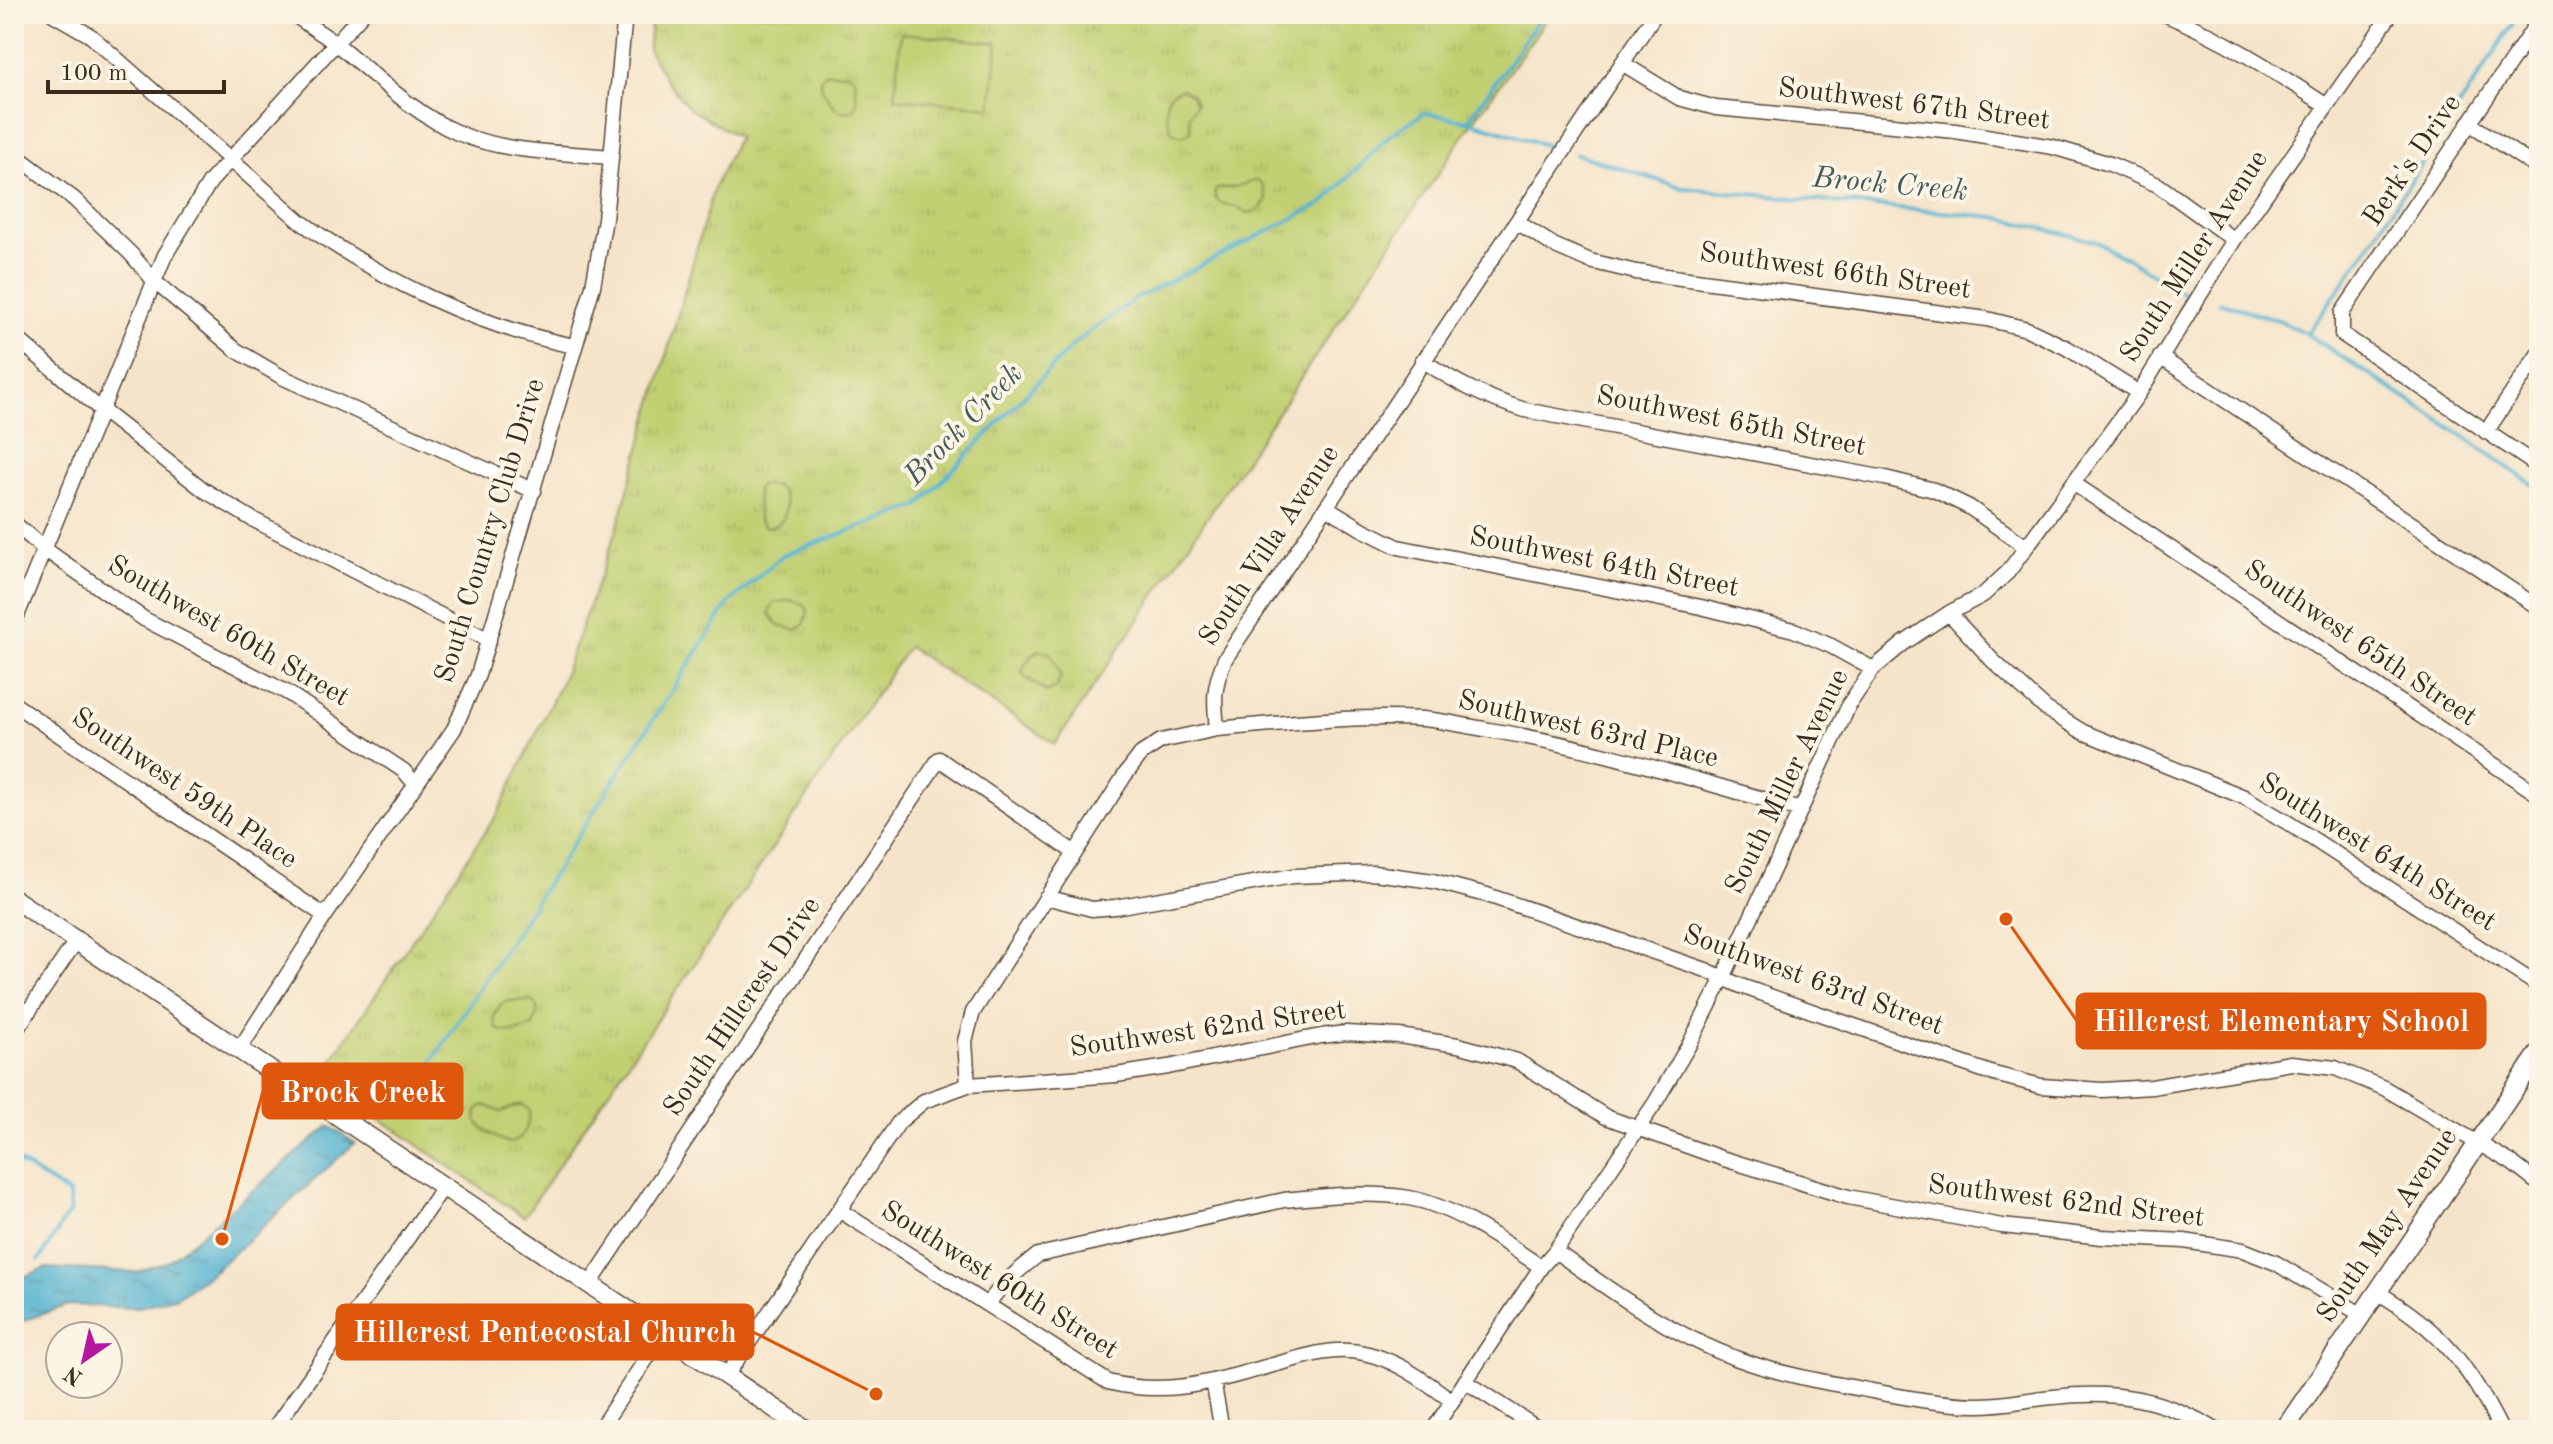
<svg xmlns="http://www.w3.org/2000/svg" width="2553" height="1444" viewBox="0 0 2553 1444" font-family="'Old Standard TT',serif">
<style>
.grass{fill:url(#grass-tufts);stroke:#7e7d48;stroke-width:2}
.garden{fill:#c1d072;stroke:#7e7d48;stroke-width:2}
.water{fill:url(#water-ripples);stroke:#466e77;stroke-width:2}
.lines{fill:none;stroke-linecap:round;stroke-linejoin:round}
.stream{stroke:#52b2d0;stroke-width:4}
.minor-casing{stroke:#574638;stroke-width:17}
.major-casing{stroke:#574638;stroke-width:21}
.minor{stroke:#fff;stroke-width:14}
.major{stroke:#fff;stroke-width:18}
.labels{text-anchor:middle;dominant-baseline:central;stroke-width:8;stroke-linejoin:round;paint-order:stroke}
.street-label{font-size:28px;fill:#3b2a1e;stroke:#fcf5e5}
.water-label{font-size:30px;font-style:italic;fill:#435a5c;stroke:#fcf5e5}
.leader{fill:none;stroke:#df570d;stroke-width:3}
.callout-dot{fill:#df570d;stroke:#fcf5e5;stroke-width:3}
.callout{fill:#df570d;stroke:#df570d;stroke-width:3}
.callout-label{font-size:30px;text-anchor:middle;font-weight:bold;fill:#fff}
</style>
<defs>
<pattern id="grass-tufts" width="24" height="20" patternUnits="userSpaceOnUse" patternTransform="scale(2)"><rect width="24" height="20" fill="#c1d072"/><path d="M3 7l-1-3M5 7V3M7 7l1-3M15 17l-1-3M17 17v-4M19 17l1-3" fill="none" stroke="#a7b362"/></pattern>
<pattern id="water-ripples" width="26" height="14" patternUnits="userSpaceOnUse" patternTransform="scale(2)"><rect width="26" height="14" fill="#52b2d0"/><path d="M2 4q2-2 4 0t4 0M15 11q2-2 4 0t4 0" fill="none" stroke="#4591a8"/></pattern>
</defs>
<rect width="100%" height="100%" fill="#fcf5e5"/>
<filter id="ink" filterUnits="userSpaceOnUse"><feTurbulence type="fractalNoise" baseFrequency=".0125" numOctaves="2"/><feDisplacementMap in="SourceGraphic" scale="16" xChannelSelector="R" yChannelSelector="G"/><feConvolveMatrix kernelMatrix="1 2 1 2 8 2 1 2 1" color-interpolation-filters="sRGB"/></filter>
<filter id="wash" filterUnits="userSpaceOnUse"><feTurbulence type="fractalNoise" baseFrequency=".006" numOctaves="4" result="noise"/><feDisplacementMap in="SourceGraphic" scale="32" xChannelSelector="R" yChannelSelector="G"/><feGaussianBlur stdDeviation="1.8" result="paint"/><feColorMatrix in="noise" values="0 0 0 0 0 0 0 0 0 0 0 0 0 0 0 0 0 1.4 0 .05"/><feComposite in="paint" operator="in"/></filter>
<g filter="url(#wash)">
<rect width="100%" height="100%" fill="#f5e4c9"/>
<path class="grass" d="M652,14h898l-86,121 -409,609 -147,-97 -384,570 -204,-139 179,-267 63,-131 54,-148 98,-344 24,-51 -48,-28 -23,-27 -19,-33z"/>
<path class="garden" d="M901,33l97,10 -7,64 -96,-9z
M827,73h20l8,5 2,24 -5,8c-5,1 -9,3 -14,0 -8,-5 -17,-23 -18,-31z
M1182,89l10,6 4,9 -7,12 2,15 -9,5 -10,-4c-6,-16 -13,-39 10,-43z
M1257,180l5,4 5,15 -8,11 -11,3c-6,-2 -11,-6 -16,-7 -10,-3 -15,-1 -18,-13l3,-4 18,-2z
M764,484l13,2c15,14 11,43 -12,41l-6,-7c-1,-9 -3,-28 -1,-33z
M791,600l12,4 5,6 -3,13 -8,7 -18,-4 -10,-13 5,-10z
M1038,650l12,3 11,23 -4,11 -10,5 -23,-16 -2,-6 5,-9z
M530,1000l5,3 3,8 -5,15c-11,5 -27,9 -37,2l-2,-10 6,-13 7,-4z
M522,1104l7,6c2,12 -5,27 -17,33 -11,-1 -30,-13 -36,-23l1,-10 7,-5 17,7z"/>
<path class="water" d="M329,1126l26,17 -141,128 -37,26 -42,11 -67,-3 -54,19v-43l32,-13 91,4 32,-11z"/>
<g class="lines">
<path class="stream" d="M1468,121l75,-107
M1576,154l107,34 312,29 99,24 33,17 61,38
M2219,302l62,19 26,13 152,99 80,56
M2307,334l54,-76 158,-244
M376,1114l26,-15 26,-31 300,-464 55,-49 135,-49 157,-163 60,-44 188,-96 67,-68 34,-22 44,8 84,26
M14,1159l55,35 1,17 -31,49"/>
</g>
</g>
<g filter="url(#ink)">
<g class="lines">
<defs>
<path id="minor" d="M53,14l38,22 210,186c81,58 175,104 273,124
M294,14c14,12 30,20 45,32 38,31 74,67 119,87 47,20 103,19 153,24
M2164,14c59,24 110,57 163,92
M2539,20l-197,293v21l197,133
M1622,63l57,35 37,10 239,23 98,16 57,17 48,21 76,55
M2469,123l70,46
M14,154l60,45 57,55 24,28 81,68 46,27 252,114
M1517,222l36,23 37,16 46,11 351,47 40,10 40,19 72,45
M14,336l86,73 104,81 48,29 237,121
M2160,357l379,251
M1422,360c36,24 61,37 103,50l360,68 49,12 35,17 56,39
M2486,432l53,-79
M2073,483l466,312
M1326,507l36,22 36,18 303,60 93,23 37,16 42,23
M14,523l29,25 101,71 144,74 116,78 12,14
M1949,613l44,48 53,48 37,23 161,65 46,27 249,162
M14,623l151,-368 45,-73 152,-168
M14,704l311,212
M1217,729c68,-6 137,-14 206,-10 22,2 44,7 66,11 106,17 209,51 312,80
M1046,897l46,12 23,-2 178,-31 81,-3 59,8 54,14 219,75 35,16 96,34 157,54 47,12 61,4 50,-3 139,-24 44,5 49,20 128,75 27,21
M14,1033l62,-92
M239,1050l86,-134 129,-187 24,-54 115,-389 12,-67 20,-205
M968,1085l148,-10 52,-8 153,-31 25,-3 53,3 59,9 59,16 89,56 115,41 127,39 154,29 100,11 82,4 59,9 33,13 86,52
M839,1210l269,172c66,17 118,-5 180,-21 19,-5 41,-12 61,-10 38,2 74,28 103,50
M1555,1251c56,40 117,84 183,108 41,15 85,23 129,31 36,7 71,14 108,15 26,1 53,-6 78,-8 63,-7 109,1 163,33
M590,1284l349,-525 136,94
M2377,1292c63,37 92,73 124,138
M988,1304c13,-20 31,-34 50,-49l246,-55c40,-4 85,-9 125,-2 45,8 94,43 132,69
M726,1376l173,-254 25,-21 44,-16 -3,-44 8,-29 152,-237 16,-21 20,-13 56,-12c-3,-30 -4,-42 8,-70l430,-645
M1213,1381l9,49
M1465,1381l75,49
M273,1430l171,-244
M599,1430l64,-96
M1433,1430l108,-163 14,-16 100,-148 35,-60 33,-65 127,-275 23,-34 31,-26 45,-30 34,-18 25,-23 131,-179 95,-153 157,-226"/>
<path id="major" d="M14,899l793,531
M2284,1430l255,-377"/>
</defs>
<use href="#minor" class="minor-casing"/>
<use href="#major" class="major-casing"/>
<use href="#minor" class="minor"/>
<use href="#major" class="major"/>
</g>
</g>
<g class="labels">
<g class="street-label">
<text transform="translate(1914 105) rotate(7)">Southwest 67th Street</text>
<text transform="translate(2413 161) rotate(-56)">Berk's Drive</text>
<text transform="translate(2195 257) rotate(-57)">South Miller Avenue</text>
<text transform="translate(1835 272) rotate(8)">Southwest 66th Street</text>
<text transform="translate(1731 422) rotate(11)">Southwest 65th Street</text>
<text transform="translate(491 531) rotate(-73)">South Country Club Drive</text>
<text transform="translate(1270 546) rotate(-57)">South Villa Avenue</text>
<text transform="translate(1604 563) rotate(11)">Southwest 64th Street</text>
<text transform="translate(228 632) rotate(30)">Southwest 60th Street</text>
<text transform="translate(2360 644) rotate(34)">Southwest 65th Street</text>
<text transform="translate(1588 730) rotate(13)">Southwest 63rd Place</text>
<text transform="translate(1788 782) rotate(-64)">South Miller Avenue</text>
<text transform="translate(184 789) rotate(34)">Southwest 59th Place</text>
<text transform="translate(2377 853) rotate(32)">Southwest 64th Street</text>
<text transform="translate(1813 981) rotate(20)">Southwest 63rd Street</text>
<text transform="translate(743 1007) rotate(-56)">South Hillcrest Drive</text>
<text transform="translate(1208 1030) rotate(-8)">Southwest 62nd Street</text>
<text transform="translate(2066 1202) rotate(7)">Southwest 62nd Street</text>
<text transform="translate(2388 1226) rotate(-56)">South May Avenue</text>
<text transform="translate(999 1281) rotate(32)">Southwest 60th Street</text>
</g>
<g class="water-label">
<text transform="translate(1890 185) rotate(5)">Brock Creek</text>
<text transform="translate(964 425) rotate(-46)">Brock Creek</text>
</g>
</g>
<path class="leader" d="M2006 919L2077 1021M222 1239L263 1091M876 1394L753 1332"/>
<g class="callout-dot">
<circle cx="2006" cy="919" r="8"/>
<circle cx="222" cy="1239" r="8"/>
<circle cx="876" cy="1394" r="8"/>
</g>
<g class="callout">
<rect x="2077" y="994" width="408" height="54" rx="8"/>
<rect x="263" y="1064" width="199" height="54" rx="8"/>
<rect x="337" y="1305" width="416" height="54" rx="8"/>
</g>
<g class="callout-label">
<text x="2281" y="1031">Hillcrest Elementary School</text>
<text x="363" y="1102">Brock Creek</text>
<text x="545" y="1342">Hillcrest Pentecostal Church</text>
</g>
<rect width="2553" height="1444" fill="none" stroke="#fcf5e5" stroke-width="48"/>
<g transform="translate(84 1360) rotate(214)"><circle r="38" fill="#fcf5e5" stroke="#afa495" stroke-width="2"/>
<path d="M0-6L14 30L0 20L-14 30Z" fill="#b5179e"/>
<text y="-12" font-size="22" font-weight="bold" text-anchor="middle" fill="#3b2a1e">N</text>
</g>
<path d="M48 80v12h176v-12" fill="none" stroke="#3b2a1e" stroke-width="4"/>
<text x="60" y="80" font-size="24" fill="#3b2a1e" stroke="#fcf5e5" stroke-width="6" paint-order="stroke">100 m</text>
</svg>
